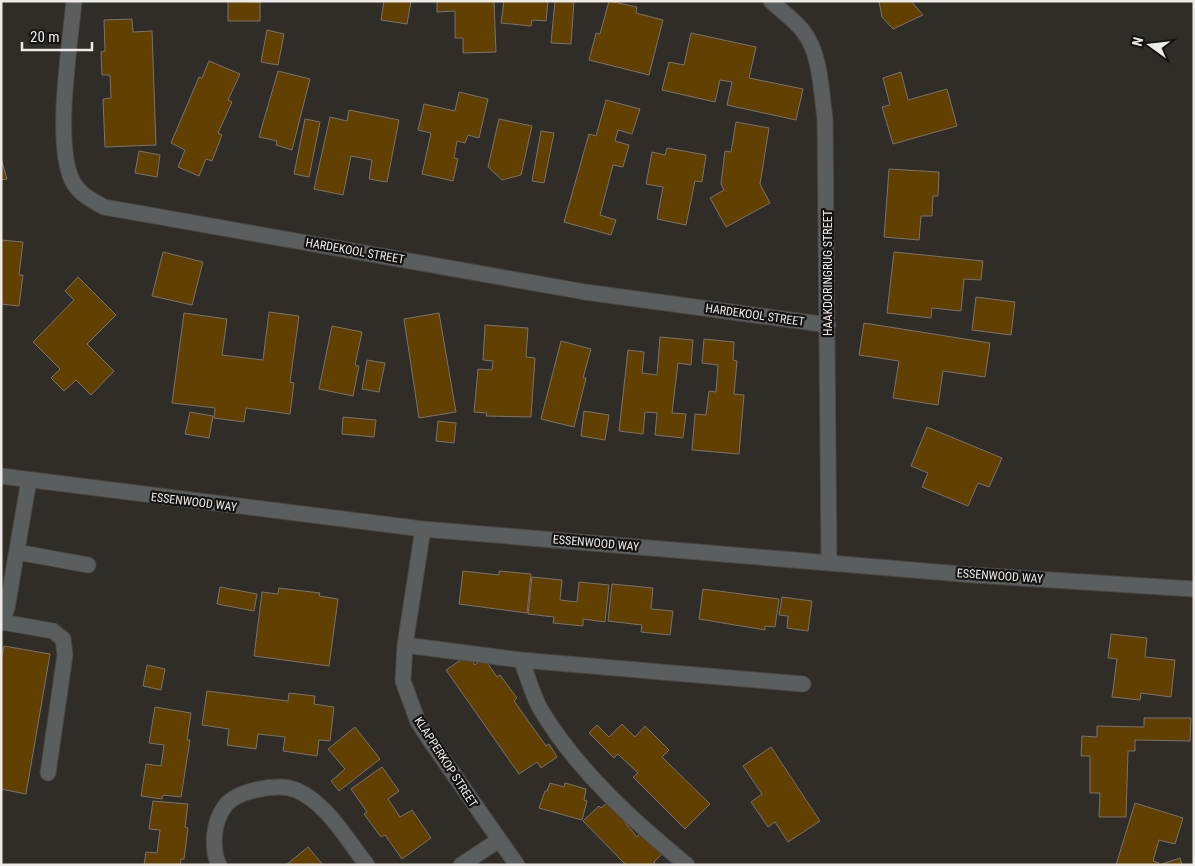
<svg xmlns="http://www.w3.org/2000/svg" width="1195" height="866" viewBox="0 0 1195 866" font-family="'Roboto Condensed',sans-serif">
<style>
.building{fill:#624001;stroke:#78736e}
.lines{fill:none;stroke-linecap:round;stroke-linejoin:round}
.minor-casing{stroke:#4a4742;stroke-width:17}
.minor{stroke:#5a5e5e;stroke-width:15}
.labels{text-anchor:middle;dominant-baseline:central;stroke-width:4.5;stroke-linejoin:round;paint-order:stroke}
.street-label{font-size:12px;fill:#edeae7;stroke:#161412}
</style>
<rect width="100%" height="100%" fill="#302c27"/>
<path class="building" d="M228,1l32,1v19h-32z
M384,1h27l-4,23 -26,-4z
M437,1h57l2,51 -33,1v-15h-8v-27l-18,1z
M504,1h44l-2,20 -14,-1 -1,6 -30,-3z
M555,1h19l-3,43 -20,-1z
M609,1l28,6 -1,6 27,7 -14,55 -60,-15 7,-27 4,1z
M879,1h32l12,14 -30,14 -11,-12z
M132,19l1,13 19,-1 4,114 -51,2 -2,-48 8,-1 -1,-23h-8l-1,-23 4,-1 -1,-31z
M267,30l17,4 -6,31 -17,-3z
M691,33l65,14 -7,31 54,11 -7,31 -69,-15 5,-23 -12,-2 -5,22 -53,-12 7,-28 15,3z
M209,61l31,13 -12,26 4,2 -14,31 4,2 -10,26 -6,-2 -7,17 -21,-9 7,-17 -14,-7 28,-66 3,1z
M278,71l32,8 -18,71 -16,-5 1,-4 -18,-4z
M901,72l7,28 39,-11 10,37 -64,18 -11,-37 8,-2 -7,-27z
M459,92l29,7 -9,39 -11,-3 -3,8 -8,-2 -3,17 4,1 -5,22 -31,-7 9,-41 -13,-3 6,-26 31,7z
M606,100l34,9 -8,25 -14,-4 -3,11 14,4 -6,22 -10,-2 -13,50 16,5 -5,15 -47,-13 25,-88 7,2z
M349,110l50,10 -12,62 -18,-3 3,-19 -21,-4 -8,39 -29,-6 16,-72 17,4z
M305,119l15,3 -11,55 -15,-3z
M499,119l33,7 -11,49 -19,5 -14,-13z
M736,122l33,6 -9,56 10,19 -44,24 -16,-29 14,-8 -3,-6 4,-33 6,1z
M541,131l13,2 -10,50 -12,-2z
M667,148l39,7 -4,27 -7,-1 -9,44 -29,-6 6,-32 -17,-3 6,-32 13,3z
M139,151l21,4 -3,22 -22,-4z
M1,158l6,21 -6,1z
M889,169l50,3 -1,24h-5l-1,20h-11l-2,24 -35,-3z
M1,240l22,2 -4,33h4l-4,31 -18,-2z
M163,252l40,10 -11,43 -40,-9z
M894,252l89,9 -2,19 -17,-1 -3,32 -29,-3 -1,10 -44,-5z
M78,277l38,38 -29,29 27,27 -23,24 -15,-15 -12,11 -13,-13 9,-9 -27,-27 41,-42 -9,-9z
M976,297l39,5 -4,33 -39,-5z
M269,312l30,4 -9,66 4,1 -4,31 -44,-6 -2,14 -30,-4 1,-10 -43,-5 12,-90 43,6 -5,36 41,5z
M439,313l17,99 -37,6 -15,-99z
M864,323l126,20 -5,34 -42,-6 -5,34 -45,-7 6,-37 -40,-6z
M485,325l43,3 -2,29 9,1 -4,59 -45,-1 1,-3 -13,-1 4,-43 14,1 1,-9 -10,-1z
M332,326l30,6 -7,33 4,1 -6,30 -34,-7z
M660,337l33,3 -2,25 -13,-2 -6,50 14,1 -3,24 -28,-3 2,-22 -12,-1 -2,22 -24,-3 9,-81 16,2 -2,21 15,2z
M704,339l30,3 -1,18 4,1 -3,33 10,1 -5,59 -47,-4 3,-36 11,1 3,-24 7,1 2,-27 -16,-2z
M561,341l30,8 -8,29h3l-12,49 -33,-8z
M367,360l18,3 -6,29 -17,-3z
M584,411l25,4 -4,25 -24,-4z
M190,412l23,4 -4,22 -24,-4z
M343,417l33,3 -2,17 -32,-3z
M438,421l18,2 -2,20 -18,-2z
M927,427l75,31 -13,29 -11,-4 -10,23 -46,-19 6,-14 -17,-7z
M463,571l36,4v-4l32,3 -4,39 -68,-9z
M532,577l30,3 -2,20 17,2 2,-20 30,3 -4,37 -22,-3v7l-30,-3 1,-6 -26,-3z
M612,584l41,4 -2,21 22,2 -3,24 -29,-3 1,-7 -34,-4z
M220,587l37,7 -3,17 -37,-7z
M279,588l41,5 -1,3 19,3 -9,67 -75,-10 8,-64 16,2z
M703,589l76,10 -4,28 -10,-1v4l-66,-11z
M782,597l30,4 -4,30 -21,-3 1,-12 -9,-1z
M1111,634l36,4 -2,19 30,3 -4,37 -30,-4 -1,7 -28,-3 5,-38 -9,-1z
M4,646l46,8 -24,140 -25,-5v-129z
M468,655l7,10 9,-7 13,19 3,-2 17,23 -3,3 32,45 3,-2 8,13 -16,11 -4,-6 -18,12 -73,-104z
M147,665l18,4 -4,21 -18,-4z
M207,691l81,10 1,-8 26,3 -1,8 20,3 -4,34 -11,-1 -2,16 -34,-5 2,-14 -27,-3 -2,15 -29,-4 2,-16 -27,-4z
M155,707l36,6 -4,27h3l-9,57 -18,-2 -1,4 -21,-3 5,-32 15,2 3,-21 -15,-2z
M1144,718h47l-1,23 -55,-1v11h-7l-2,66h-27l1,-24h-10v-37h-9l1,-20 15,1v-11l47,1z
M622,724l13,13 10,-11 24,24 -7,7 48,47 -25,25 -52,-52 5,-4 -20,-19 -4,4 -25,-25 8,-8 12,12z
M355,727l25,32 -41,32 -8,-10 14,-12 -17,-20z
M771,747l49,74 -32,21 -13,-20 -7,5 -17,-25 11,-8 -19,-28z
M382,767l17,24 -11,8 12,18 12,-7 19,28 -29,21 -17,-24 -4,2 -17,-23 3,-2 -16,-23z
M550,783l14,4 1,-4 21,6 -2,11 3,1 -5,19 -43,-12 6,-17h2z
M153,801l35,3 -3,23 3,1 -4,31h-3l-1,6h-36l2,-13 11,1 3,-23 -11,-1z
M608,802l29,35 4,-4 21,21 -8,8 2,3h-30l-43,-44 16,-15 2,2z
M1135,803l48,15 -8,26 -16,-4 -6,21 6,2v2h-43z
M308,847l15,18h-37z
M1180,858l2,7h-20v-1z"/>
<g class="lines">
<defs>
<path id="minor" d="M74,1c-4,45 -20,141 -2,179 6,13 19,20 32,27l481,85 243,33
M771,1c10,10 24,19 32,30 18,23 18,60 22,88l4,443
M1,476l422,53 550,46 221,14
M423,529l-18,116 -2,36 15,41 11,17 88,126
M17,552l71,13
M2,622l51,9 10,8 2,16 -17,118
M1,623l6,-15 22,-128
M405,645l116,15 282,24
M521,660c7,16 11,35 20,50 36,60 92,111 146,155
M219,865c-8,-17 -6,-43 6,-59 12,-16 53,-23 71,-16 31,13 51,50 71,75
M461,865l38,-25"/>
</defs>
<use href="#minor" class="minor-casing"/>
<use href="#minor" class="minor"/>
</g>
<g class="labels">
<g class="street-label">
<text transform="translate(355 251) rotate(10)">HARDEKOOL STREET</text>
<text transform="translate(828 273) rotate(-90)">HAAKDORINGRUG STREET</text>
<text transform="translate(755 315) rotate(8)">HARDEKOOL STREET</text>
<text transform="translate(194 502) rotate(7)">ESSENWOOD WAY</text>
<text transform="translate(596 543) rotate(5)">ESSENWOOD WAY</text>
<text transform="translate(1000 576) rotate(4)">ESSENWOOD WAY</text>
<text transform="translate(446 762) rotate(57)">KLAPPERKOP STREET</text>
</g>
</g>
<rect width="1195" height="866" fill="none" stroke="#edeae7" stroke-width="5"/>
<g transform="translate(1150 45) rotate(285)" stroke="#161412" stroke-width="4" paint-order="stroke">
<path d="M0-4L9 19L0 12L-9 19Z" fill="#edeae7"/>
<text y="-8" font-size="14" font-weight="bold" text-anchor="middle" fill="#edeae7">N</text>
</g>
<path d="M22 42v8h70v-8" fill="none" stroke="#edeae7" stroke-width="2.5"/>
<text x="30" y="42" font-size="15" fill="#edeae7" stroke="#161412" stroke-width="4" paint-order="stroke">20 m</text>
</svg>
